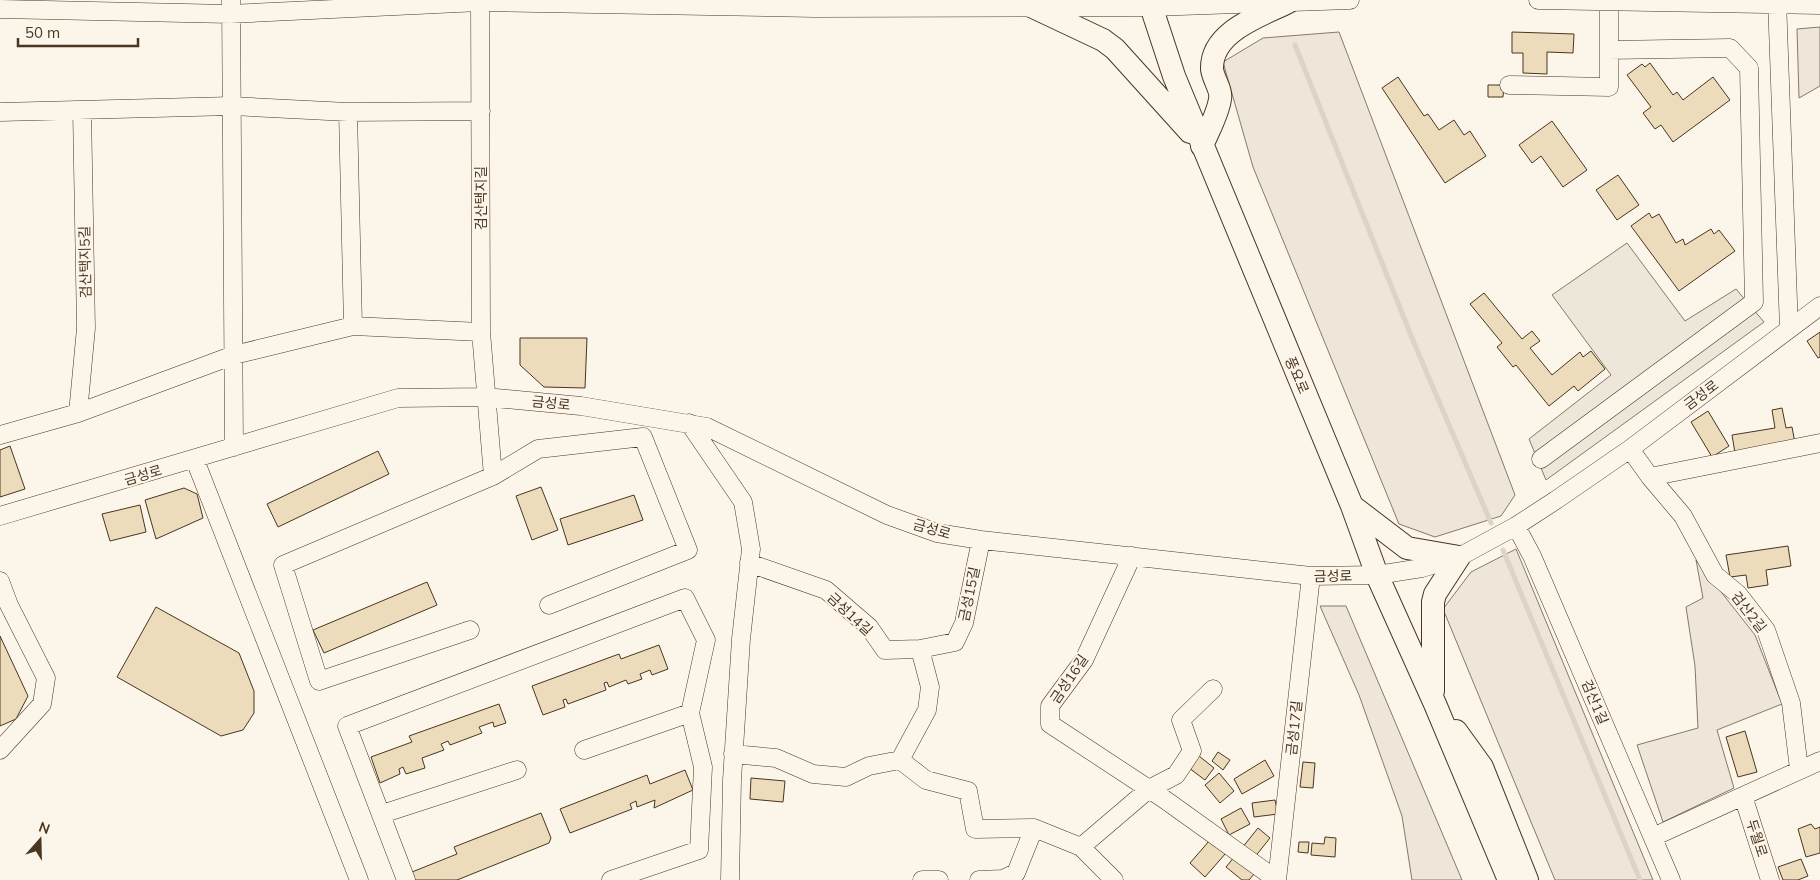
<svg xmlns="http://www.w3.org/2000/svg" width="1820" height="880" viewBox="0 0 1820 880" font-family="Mulish,'Noto Sans KR',sans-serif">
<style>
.green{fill:#ede6d9;stroke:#887966}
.parking{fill:#ede7d9;stroke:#887966}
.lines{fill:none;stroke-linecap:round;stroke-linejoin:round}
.stream{stroke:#dcd4c6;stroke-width:5}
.building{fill:#ecdcbc;stroke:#4a3520}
.minor-casing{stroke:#4a3520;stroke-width:19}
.major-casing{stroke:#4a3520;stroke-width:24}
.minor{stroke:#fbf6e9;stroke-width:18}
.major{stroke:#fbf6e9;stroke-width:22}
.labels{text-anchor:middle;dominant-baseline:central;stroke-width:4;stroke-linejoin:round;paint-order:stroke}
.street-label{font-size:14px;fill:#4a3520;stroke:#fbf6e9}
</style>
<rect width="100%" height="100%" fill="#fbf6e9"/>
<path class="green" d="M1820,27v59l-21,12 -2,-69z
M1339,32l176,463 -14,21 -66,21 -36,-13 -146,-357 -30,-105 40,-24z
M1516,549l137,331h-98l-112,-271 28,-37z
M1696,560l59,75 27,69 -65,26 17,58 -71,34 -26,-77 61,-17 -3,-62 -9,-59 17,-9z
M1320,606h26l116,274h-50l-10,-64 -43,-121z"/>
<path class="parking" d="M1627,243l58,78 51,-32 28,33 -218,158 -17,-41 82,-64 -59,-80z"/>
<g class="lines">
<path class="stream" d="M1295,45l119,298 77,180
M1503,550l137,330"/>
</g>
<path class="building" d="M1512,32l62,2 -1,19 -26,-1v22l-24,-1v-20h-11z
M1650,63l23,32 4,-3 6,8 30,-23 17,23 -57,42 -12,-17 -6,4 -12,-16 8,-6 -24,-32 15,-11 3,3z
M1398,77l26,39 4,-2 11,16 15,-10 10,15 6,-4 16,25 -41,27 -63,-95z
M1488,85h16l-1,12h-15z
M1552,121l35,49 -24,17 -22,-31 -9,7 -13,-18z
M1618,175l21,30 -22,15 -21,-30z
M1649,213l3,5 7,-4 17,29 7,-4 2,6 26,-16 3,5 5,-4 16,21 -56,40 -48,-65z
M1484,293l38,46 10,-8 8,10 -10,7 22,27 28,-23 3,5 8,-6 14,18 -27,22 -4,-5 -25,20 -33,-41 -3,2 -16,-20 5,-4 -32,-39z
M1820,332v25l-2,1 -11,-17z
M520,338h67l-2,50 -41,-1 -24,-22z
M1782,408l4,20 6,-1 3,16 -60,10 -3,-18 43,-7 -3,-18z
M1708,411l21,35 -17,11 -21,-35z
M10,446l15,43 -25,8v-47z
M378,451l11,23 -111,53 -11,-23z
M541,487l17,43 -26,10 -16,-44z
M184,488l13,6 6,24 -47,21 -11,-39z
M634,495l9,25 -75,25 -8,-26z
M140,505l6,27 -36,9 -8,-27z
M1788,546l3,20 -25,4 2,15 -20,3 -2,-13 -16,2 -4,-22z
M427,582l10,23 -113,48 -11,-23z
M156,607l83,46 15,38v22l-11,17 -22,6 -104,-59z
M0,636l28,60 -12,23 -16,7z
M659,645l9,24 -16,6 -2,-5 -10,4 2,5 -14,5 -2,-4 -17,7 -2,-5 -3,1 2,7 -38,14 -2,-5 -3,1 2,7 -22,8 -11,-29 87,-32 2,5z
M499,704l7,19 -12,4 -1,-5 -14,5 3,6 -32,12 -2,-4 -7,3 3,6 -22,8 3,10 -19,6 -3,-7 -4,2 1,5 -20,9 -9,-26 41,-15 -3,-6z
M1745,731l12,41 -19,5 -12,-40z
M1218,752l12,8 -7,10 -11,-9z
M1199,756l15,12 -9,12 -16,-12z
M1265,760l9,16 -32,18 -8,-15z
M1303,762l12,1 -2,25 -13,-1z
M685,770l8,20 -39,18 1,-8 -18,7 -1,-6 -6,3 2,5 -62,24 -10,-24 87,-34 3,9z
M1219,773l15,18 -14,12 -15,-18z
M751,778l34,3 -2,21 -33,-3z
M1275,800l3,14 -24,3 -2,-14z
M1241,808l9,16 -21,11 -8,-16z
M541,813l10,25 -2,5 -92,37h-48l-2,-6 50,-20 -3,-7z
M1811,824l4,5 5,-2v26l-14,4 -8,-28z
M1258,828l12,10 -16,20 -12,-10z
M1325,837l11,1 -1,19 -24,-2 1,-12 12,1z
M1210,840l16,13 -21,24 -15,-14z
M1299,842h10l-1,11 -10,-1z
M1235,856l20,17 -6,7h-7l-16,-13z
M1801,859l7,17 -10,4h-15l-5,-13z"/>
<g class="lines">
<defs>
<path id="minor" d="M231,0l3,447
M480,0l1,332 12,144 45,-27 105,-12 45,113 -139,55
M1538,0l282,5
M1777,0l12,329
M0,9l230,5 250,-12 334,6 338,-1 198,-7
M1509,85l100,2v-85
M0,112l232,-6 116,6 133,-1
M348,112l5,214
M78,413l8,-85 -4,-218
M689,423l54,79 8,47 -10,90 -9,141 -2,100
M0,435l78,-22 156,-58 119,-29 128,6
M1630,449l20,28 33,39 32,59 23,19 28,36 25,73 8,66
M1541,459l213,-157 -5,-234 -19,-20 -121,2
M195,460l164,420
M1650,477l170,-34
M0,516l398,-118 87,-1 96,9 126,21 180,88 50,18 44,7 330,36 66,-1 45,-7 37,-11 57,-31 40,-26 74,-51 190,-143
M1516,526l16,30 139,324
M1132,556l-48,104 -34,46v18l114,75 113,81
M749,563l77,27 43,37 16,23 35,-1 35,-7 9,-19 17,-83
M0,581l9,24 37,73 -4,26 -42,46
M470,630l-151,51 -36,-116 210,-89
M920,649l10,38 -3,23 -27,50 26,20 42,11 7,38 59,-1 47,19 33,33
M584,750l106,-37
M733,754l43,4 37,16 33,3 23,-11 31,-6
M1743,796l27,84
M382,814l135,-44
M1653,837l167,-76
M1081,847l68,-58 27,-14 16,-24 -11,-31 32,-31
M406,880l-59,-154 338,-128 21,42 -16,73 13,54 -4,83 -88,30
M922,880h17
M979,880l24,-1 13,-6 18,-45
M1277,880l34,-304"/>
<path id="major" d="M1039,0l-8,6 72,34 12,9 75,83
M1149,0l25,76 178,430 25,69 58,129 74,176
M1202,146c6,-15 16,-32 18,-47 2,-9 -7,-20 -8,-30 -1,-38 49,-53 76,-67
M1352,506l55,42 52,9 -24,37 -2,8v89
M1456,731l26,36 45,113"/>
</defs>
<use href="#minor" class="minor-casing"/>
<use href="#major" class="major-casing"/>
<use href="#minor" class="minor"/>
<use href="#major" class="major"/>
</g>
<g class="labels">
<g class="street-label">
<text transform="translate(481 198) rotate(-90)">검산택지길</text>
<text transform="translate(85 262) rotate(-91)">검산택지5길</text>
<text transform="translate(1297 375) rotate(67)">풍요로</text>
<text transform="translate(1701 395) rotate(-37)">금성로</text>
<text transform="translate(551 403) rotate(6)">금성로</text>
<text transform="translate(143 475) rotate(-16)">금성로</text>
<text transform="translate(932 529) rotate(16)">금성로</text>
<text transform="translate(1333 576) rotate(-1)">금성로</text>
<text transform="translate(969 594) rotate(-78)">금성15길</text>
<text transform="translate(1749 612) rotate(52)">검산2길</text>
<text transform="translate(850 614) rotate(43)">금성14길</text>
<text transform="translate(1069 679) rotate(-56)">금성16길</text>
<text transform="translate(1595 702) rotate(67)">검산1길</text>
<text transform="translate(1294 728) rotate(-84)">금성17길</text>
<text transform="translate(1757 838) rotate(72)">두월로</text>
</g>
</g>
<g transform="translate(40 840) rotate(20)" stroke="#fbf6e9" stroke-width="4" paint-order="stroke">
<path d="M0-4L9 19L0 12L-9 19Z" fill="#4a3520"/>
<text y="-8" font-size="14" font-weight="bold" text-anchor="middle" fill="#4a3520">N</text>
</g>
<path d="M18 38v8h120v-8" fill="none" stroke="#4a3520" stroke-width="2.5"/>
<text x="25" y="38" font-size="15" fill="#4a3520" stroke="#fbf6e9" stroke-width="4" paint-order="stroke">50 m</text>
</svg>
